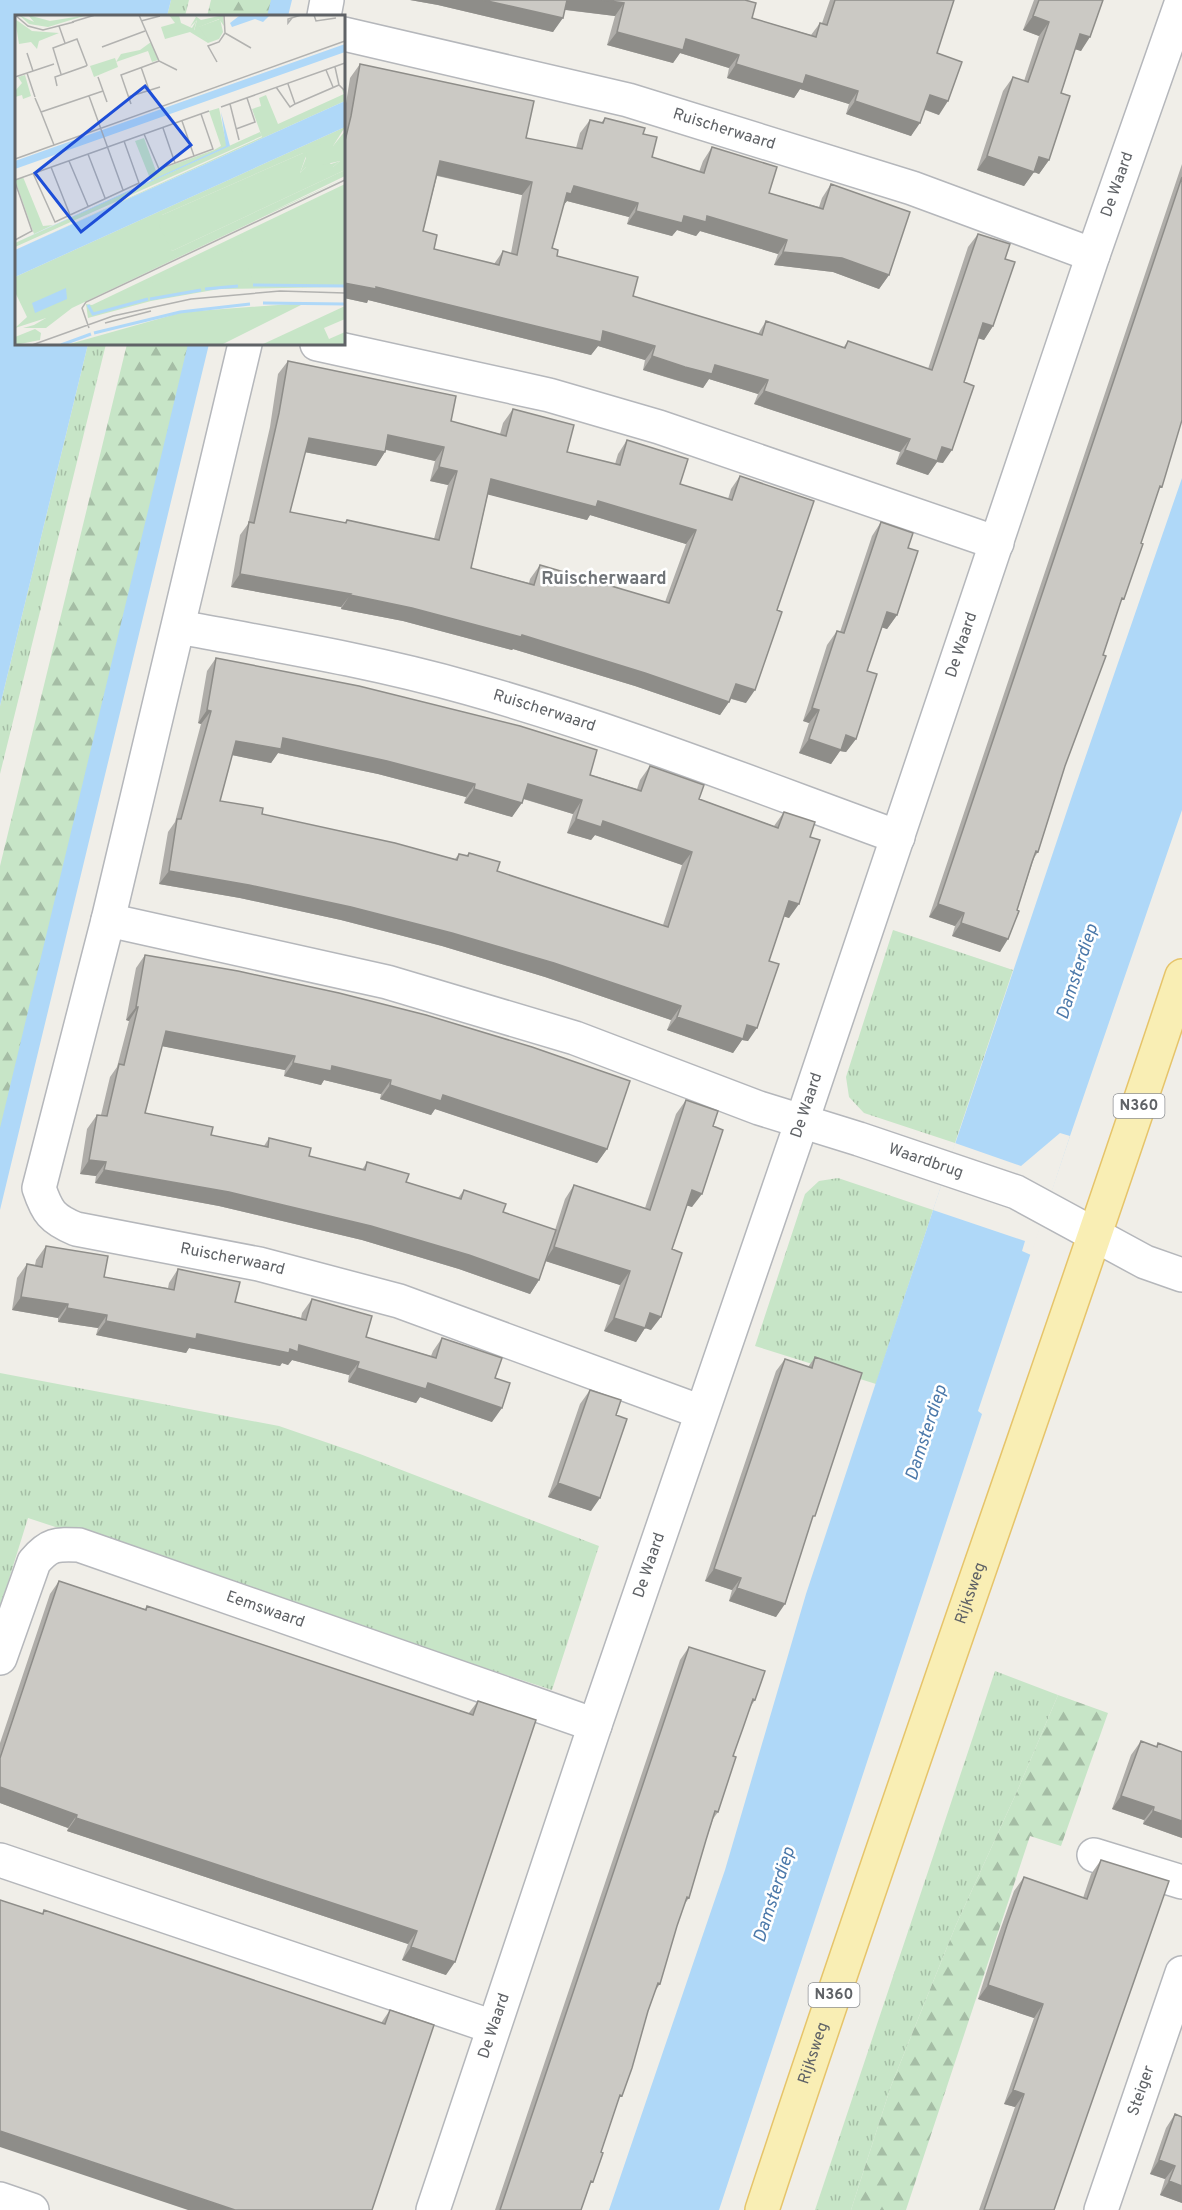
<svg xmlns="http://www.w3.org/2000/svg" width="1182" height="2210" viewBox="0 0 1182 2210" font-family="Overpass,sans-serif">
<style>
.grass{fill:url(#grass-tufts)}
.forest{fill:url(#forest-firs)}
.water{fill:#afd8f8}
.pier{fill:#f0eee8}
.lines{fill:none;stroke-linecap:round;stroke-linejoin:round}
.street-casing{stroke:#b5b7bb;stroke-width:36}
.primary-casing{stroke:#e6c46a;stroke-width:36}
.street{stroke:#fff;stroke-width:33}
.primary{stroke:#f9eeb4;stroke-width:33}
.wall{fill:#afada9;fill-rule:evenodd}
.shaded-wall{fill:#8e8d89}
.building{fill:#cbc9c4;stroke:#8e8d89;stroke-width:1.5;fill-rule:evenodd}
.labels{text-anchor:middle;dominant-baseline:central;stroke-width:5;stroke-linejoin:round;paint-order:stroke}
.shield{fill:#fff;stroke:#8f9194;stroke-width:1.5}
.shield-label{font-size:15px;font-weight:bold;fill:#5f6266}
.street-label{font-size:16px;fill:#5f6266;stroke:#fff}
.neighbourhood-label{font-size:18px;font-weight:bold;fill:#707478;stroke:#fff}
.water-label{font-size:18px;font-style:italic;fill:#4c79aa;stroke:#fff}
.inset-river{fill:none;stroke:#afd8f8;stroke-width:3}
.inset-road{fill:none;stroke:#b2b2b0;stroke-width:1.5}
.view{fill:#1d4ed8;fill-opacity:0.15;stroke:#1d4ed8;stroke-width:3}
.inset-edge{fill:none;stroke:#5f6266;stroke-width:3}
</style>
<defs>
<pattern id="grass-tufts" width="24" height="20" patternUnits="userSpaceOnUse" patternTransform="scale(1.5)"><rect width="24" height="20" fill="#c7e5c7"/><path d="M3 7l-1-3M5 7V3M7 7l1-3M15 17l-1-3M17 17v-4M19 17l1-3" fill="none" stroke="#a5bda5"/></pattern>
<pattern id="forest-firs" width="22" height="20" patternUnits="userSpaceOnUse" patternTransform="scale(1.5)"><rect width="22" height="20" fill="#c7e5c7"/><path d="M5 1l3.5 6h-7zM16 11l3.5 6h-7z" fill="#a5bda5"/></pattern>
</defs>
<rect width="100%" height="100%" fill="#f0eee8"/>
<path class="grass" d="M171,0h18l-4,16h-18z
M88,344h18l-106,430v-68z
M893,930l120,40 -58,173 -91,-30 -15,-16 -3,-20z
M838,1178l95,32 -57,174 -121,-38 50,-152 14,-13z
M0,1373l279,53 81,28 239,92 -47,144 -524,-172 -28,90z
M995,1671l63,24 -39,92 -63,138 -65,161 -40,124h-36z"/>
<path class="forest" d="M211,0h67l-4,16h-67z
M127,344h64l-191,797v-275z
M1058,1695l50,18 -47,133 -31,-10 -124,374h-55l40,-124 65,-161 63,-138z"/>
<path class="water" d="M0,0h171l-4,16h-151v328h72l-88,362z
M271,0h21l-4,16h-21z
M188,344h21l-209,866v-82z
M1182,478v332l-112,326 -92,275 4,3 -263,796h-110l116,-340 81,-276 141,-426 126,-375z"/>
<path class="pier" d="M1060,1133l10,3 -39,119 -9,-4 3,-10 -92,-31 22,-67 66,23z"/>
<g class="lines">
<defs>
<g id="street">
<path d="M324,16l3,-16"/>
<path id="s1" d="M344,34l284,66 284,88 181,67"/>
<path id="s2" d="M245,344l-137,576 -69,268c8,24 13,31 37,41l183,35 140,37 302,111"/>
<path d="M317,344l232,51 110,32 338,116"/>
<path id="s3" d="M179,627c96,18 194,34 289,61 146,41 287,97 430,149"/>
<path id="s4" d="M108,920l279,62 188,56 184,70 100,31 157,53 129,70 37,13"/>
<path id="s5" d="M0,1658l34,-96c15,-18 22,-18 45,-17l516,180"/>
<path d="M1094,1855l88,27"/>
<path d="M0,1860l493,167"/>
<path d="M0,2199l32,11"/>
<path id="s6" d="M433,2210l162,-485 207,-604 291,-866 89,-254"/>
<path id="s7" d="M1101,2210l81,-237"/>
</g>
<g id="primary">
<path id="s8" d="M762,2210c135,-413 283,-821 420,-1234"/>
</g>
</defs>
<use href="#street" class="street-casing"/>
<use href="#primary" class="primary-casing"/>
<use href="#street" class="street"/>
<use href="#primary" class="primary"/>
</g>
<path class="wall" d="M410,0h335l7,18 59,17 9,-12h2l8,-23h124l-17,53 2,62 -14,-5 -14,26 -65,-22 3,-10 -49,-15 -6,9 -34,-10 -33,-10 2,-10 -49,-15 -7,10 -66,-18 8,-29 -50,-6 -12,22 -115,-27z
M1034,0h69l-22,51 -6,-2 -14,44 -12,67 -10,14 -5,-2 -10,14 -47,-16 26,-79 10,-14 11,4 15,-45 -16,-6z
M360,64l166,74 50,10 4,-15 10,-13 11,3 4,-5 38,16 9,23 47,15 4,-11 9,-14 57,46 50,14 3,-9 9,-14 58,91 -10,14 -46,-17 -59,-7 4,-11 -78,-23 -4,5 -19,-6 -5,6 -45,-12 2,-7 -62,-16 -4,5 -11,42 5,8 76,40 125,38 8,-13 77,27 5,-7 80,28 40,-122 10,-13 27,25 -12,67 -9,14 -6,-2 -14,44 -21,81 -6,-1 -9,13 -32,-11 4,-12 -146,-48 4,-10 -49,-15 -6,9 -28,-8 -32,-10 2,-10 -47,-14 -7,9 -223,-55 -1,3 -23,-5v-182l6,-38zM437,176l85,19 -11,58 -8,-2 -9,13 -60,-15 -11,-18z
M1182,164v256l-117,346 -27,86 -4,6 -17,52 -17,42 -48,-16 3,-10 -26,-9z
M288,361l163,60 49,13 3,-11 10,-14 54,43 48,12 3,-10 9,-14 53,44 48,15 3,-10 9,-13 6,227 -15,-4 -2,3 -9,13 -85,-29 -122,-37 -1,1 -109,-29 -62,-12v-2l-110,-20 9,-52 8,-11 22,-97 8,-53zM386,450l49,11 -5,20 18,4 -14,54 -87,-19 -3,3 -54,-11 15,-60 71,14zM488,494l99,26 3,-5 96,29 -21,58 -125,-37 -10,14 -1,4 -58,-15z
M881,522l27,26 -11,67 -10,14 -5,-2 -15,44 -11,68 -10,13 -6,-1 -9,13 -32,-11 10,-30 -6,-2 24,-76 10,-14 3,1 32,-96z
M216,658l421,131 3,-9 10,-14 49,33 75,27 10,-14 26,25 -21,81 -5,-2 -15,45 -21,80 -6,-1 -9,13 -66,-23 4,-10 -126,-43 -103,-31 -101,-26 -101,-22 -81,-14 9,-52 7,-10 26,-98 -3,-1 9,-52zM278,753l100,21 88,23 -2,6 48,14 11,-18 50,15 -6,19 24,7 4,-5 87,30 -19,60 -166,-54 -28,-18 -3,3 -7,-2 -4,5 -193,-45 -42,-13 12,-46 39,8z
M145,955l462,194 -10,14 -162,-54 -4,6 -51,-16 1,-5 -57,-14 -3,5 -37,-9 1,-6 -123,-24 -17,67 66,22 53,11 5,-8 40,18 53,14 5,-8 39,20 52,16 6,-8 39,22 52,18 10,-31 9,-14 71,23 31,-94 10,-14 27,26 -21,81 -6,-2 -14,44 -21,81 -6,-2 -9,14 -32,-11 16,-46 -74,-24 -7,19 -9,14 -71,-25 -97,-29 -143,-34 -124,-23 1,-7 -16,-2 7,-45 10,-14h4l9,-38 7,-10 12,-46 -3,-1 10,-52z
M46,1246l58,31 64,11 1,-5 9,-14 57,33 66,16 1,-5 10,-14 54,38 65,19 2,-5 9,-13 53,40 -3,44 -72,-25 -4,6 -68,-21 1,-7 -57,-15 -4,5 -6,-2 -2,3 -91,-18 -3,5 -90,-18 2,-7 -40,-6v-4l-46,-8 5,-32 10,-14 8,1 1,-5z
M815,1357l-4,164 -35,96 -47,-16 3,-11 -27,-9 71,-210 9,-12 23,8z
M590,1390l26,25 -25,96 -43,-14 32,-93z
M59,1581l86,28 2,-3 321,108 10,-13 -32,274 -44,-15 6,-16 -341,-113 1,-3 -68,-25v-60l50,-149z
M689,1647l66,53 -6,9 -16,47 -15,56 -5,7 -7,21 -17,58 -5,7 -7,21 -17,58 -5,7 -74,219h-86l185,-550z
M1141,1741l15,6 2,-4 24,95 -39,-14 1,-4 -32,-11 19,-54z
M1101,1860l-47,350h-75l36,-103 -11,-3 30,-86 -56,-19 19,-60 17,-48 10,-14 59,21 8,-24z
M44,1910l337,113 9,-13 -18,200 -330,-296z
M1175,2114l7,3v86l-22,-8 5,-16 -15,-5 16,-46z"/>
<path class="shaded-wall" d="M410,0h73l80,18 -10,14 -115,-27z
M565,0h37l22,3 -9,13 -56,-7z
M1033,16l16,6 -10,14 -16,-6z
M617,32l69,7 53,16 -10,13 -49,-15 -7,10 -66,-18z
M1080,34l10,3 -9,14 -10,-3z
M736,64l70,11 52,16 -9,13 -49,-15 -6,9 -67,-20z
M930,95l18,6 -9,14 -18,-7z
M855,101l65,22 -9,13 -65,-22z
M987,156l52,1 10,3 -10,14 -5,-2 -10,14 -47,-16z
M440,161l92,21 -10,13 -91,-21z
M574,186l64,17 -9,14 -62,-16 -5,6 5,-14z
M636,211l48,5h23l80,24 -9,14 -78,-23 -4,5 -19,-6 -5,6 -45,-12z
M783,252l59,6 47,17 -10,14 -46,-17 -59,-7z
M344,283l32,4 227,44 52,15 -10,14 -47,-14 -7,9 -223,-55 -1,3 -23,-5z
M983,323l10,3 -9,14 -10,-3z
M652,356l63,9 53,15 -10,14 -49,-15 -6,9 -60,-18z
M764,391l146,48 -10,13 -146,-48z
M388,435l56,12 -9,14 -56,-13z
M309,438l76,14 -9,14 -77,-15z
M942,447l10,3 -9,13 -6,-1 -9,13 -32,-11 9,-14z
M439,467l18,4 -9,14 -18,-4z
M491,479l107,22 98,29 -10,14 -96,-29 -3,5 -105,-27z
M240,574l111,20 -10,13 -110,-20z
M350,595l62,13 110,27 123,38 84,29 -9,13 -85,-29 -122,-37 -1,1 -109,-29 -62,-12z
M887,612l10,3 -10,14 -10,-3z
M736,684l19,6 -9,13 -20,-6z
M812,708l7,2 -10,13 -6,-2z
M207,710l4,1 -10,13 -3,-1z
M846,735l10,4 -10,13 -6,-1 -9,13 -32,-11 10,-14z
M283,738l104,23 88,23 -9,13 -88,-23 -100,-21 -7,10 -44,-9 9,-13z
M528,784l54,16 -9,14 -55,-17z
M474,789l48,14 -10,14 -48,-14z
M576,819l27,2 89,31 -10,13 -87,-30 -4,5 -24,-7z
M169,871l80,14 102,22 101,26 102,30 127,43 -10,14 -126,-43 -103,-31 -101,-26 -101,-22 -81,-14z
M789,901l10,3 -10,14 -10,-3z
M938,904l26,9 -9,13 -26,-9z
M961,923l47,16 -8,13 -48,-16z
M136,1007h2l-9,14 -3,-1z
M677,1017l70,8 10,3 -9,13 -6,-1 -9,13 -66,-23z
M166,1031l129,25 -10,14 -129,-25z
M293,1063l39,3 59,14 -10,14 -57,-14 -3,5 -37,-9z
M390,1085l53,10 164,54 -10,14 -162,-54 -4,6 -51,-16z
M89,1160l17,2 -10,14 -16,-2z
M104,1170l125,22 142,34 98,29 70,25 -9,14 -71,-25 -97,-29 -143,-34 -124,-23z
M692,1190l10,4 -10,13 -10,-3z
M554,1247l76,24 -10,14 -75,-24z
M21,1297l47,7 -10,14 -46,-8z
M67,1308l40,7 -9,13 -40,-6z
M650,1313l11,4 -10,13 -6,-2 -9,14 -32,-11 10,-13z
M106,1321l91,13 93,15 9,-4 60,17 -10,13 -57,-15 -4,5 -6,-2 -2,3 -91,-18 -3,5 -90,-18z
M357,1368l71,15 74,25 -10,14 -72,-25 -4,6 -68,-21z
M558,1483l42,15 -9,13 -43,-14z
M714,1569l27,9 -9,12 -27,-9z
M737,1588l48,16 -9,13 -47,-16z
M0,1787l77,28 -9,13 -68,-25z
M1121,1796l33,11 -10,13 -32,-11z
M1153,1811l29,10v17l-39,-14z
M76,1818l341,113 -9,13 -341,-113z
M411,1947l44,15 -9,13 -44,-15z
M988,1985l55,19 -9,14 -56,-19z
M1013,2090l11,4 -9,13 -11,-3z
M0,2131l235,79h-47l-188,-63z
M1159,2160l16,6 -10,13 -15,-5z
M1169,2181l13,5v17l-22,-8z"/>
<path class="building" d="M483,0h84l-4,18z
M602,0h143l11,3 -4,15 64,19 4,-14 7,2 8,-25h119l-17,53 25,9 -14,39 -18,-6 -10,28 -65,-22 3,-10 -52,-16 -3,9 -34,-10 -33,-10 3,-9 -53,-16 -3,11 -66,-18 7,-29z
M1039,0h64l-13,37 -10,-3 -19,59 9,3 -21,64 -10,-3 -5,15 -47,-16 26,-79 15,5 21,-60 -16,-6z
M360,64l174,37 -8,37 56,11 8,-29 13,3 2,-5 40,10 -2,6 14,3 -5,20 52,16 8,-26 65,20 -8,26 54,16 8,-25 79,28 -21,63 -47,-17 -59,-6 4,-12 -80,-24 -1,6 -22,-6 -2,7 -46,-12 2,-8 -64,-17 -3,8 -4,-1 -15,55 6,2 -1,6 81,21 -5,19 129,39 4,-14 79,27 3,-7 84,29 46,-136 32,10 -5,15 10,3 -22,64 -10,-3 -19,59 10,4 -22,64 -10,-3 -5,14 -32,-11 5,-11 -146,-48 4,-11 -53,-15 -3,9 -27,-7 -33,-11 3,-10 -52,-15 -2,11 -225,-55v2l-32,-6v-138l7,-29zM440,161l92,21 -15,73 -14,-4 -4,14 -65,-16 3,-14 -14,-4z
M1182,177v243l-20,67 -2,-1 -19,57 2,1 -19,55 -2,-1 -19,57 3,1 -41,110 -27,86 -2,-1 -4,11 -15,48 2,1 -11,28 -47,-16 3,-10 -26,-9z
M288,361l168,35 -5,25 55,15 7,-27 61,16 -7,27 53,13 7,-25 61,19 -8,25 52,16 8,-24 74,25 -37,109 5,2 -27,78 -19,-6 -7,18 -84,-29 -123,-38 -1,2 -109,-29 -62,-13 1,-1 -111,-20 9,-52 5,1 25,-110zM388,435l56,12 -5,20 18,4 -18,69 -92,-20 -1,3 -56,-11 19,-74 76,14zM491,479l105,28 2,-6 98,29 -27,73 -129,-38 -6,20 -63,-17z
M881,522l32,11 -5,15 10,3 -21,64 -10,-3 -20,59 10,3 -21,65 -10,-4 -5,15 -32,-11 10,-29 -7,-2 25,-77 7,2z
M216,658l143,28 161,40 77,24 -7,25 51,16 9,-25 54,19 -5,14 79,29 6,-16 31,10 -5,15 10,3 -21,64 -10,-3 -20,60 10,3 -22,64 -10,-3 -4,14 -66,-22 4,-11 -127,-43 -102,-30 -101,-26 -102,-22 -80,-14 8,-52h4l30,-108 -4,-1zM283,738l104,23 88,23 -1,5 48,14 6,-19 54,16 -6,19 25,8 2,-6 89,31 -24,75 -171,-56 3,-9 -31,-9 -1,3 -9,-2 -2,6 -62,-17 -133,-29 1,-6 -43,-7 16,-60 45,8z
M145,955l93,16 101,22 87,22 106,32 98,34 -23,68 -164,-54 -2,6 -51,-16 1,-5 -59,-14 -1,5 -38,-8 2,-7 -129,-25 -21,82 68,14 -2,8 57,12 1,-9 42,10 -2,8 56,14 2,-8 42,12 -3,8 55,17 3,-9 42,14 -3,8 53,18 -17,50 -70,-25 -98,-29 -142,-34 -125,-22 2,-8 -17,-2 8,-45 10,1 12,-52 5,1 14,-58h-2z
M686,1100l32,11 -5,15 10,4 -21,64 -10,-4 -20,59 10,4 -21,64 -11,-4 -5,15 -31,-10 16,-47 -76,-24 20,-62 76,25z
M46,1246l62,10 -4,21 70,13 4,-21 62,13 -5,20 71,18 6,-21 60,17 -6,21 70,21 6,-20 60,20 -7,20 15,5 -8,25 -74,-25 -2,6 -69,-21 2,-6 -60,-17 -1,7 -8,-3 -1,4 -92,-19 -1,5 -90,-18 1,-6 -40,-7 1,-4 -47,-7 6,-33 15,3z
M815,1357l47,16 -47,143h-2l-28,88 -48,-16 4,-10 -27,-9 71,-210 27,9z
M590,1390l31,10 -5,15 11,4 -27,79 -42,-15z
M59,1581l87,29 1,-4 18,6 308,103 5,-14 58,19 -81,242 -44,-15 6,-16 -341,-113 1,-3 -77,-28v-29z
M689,1647l76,24 -10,29 -2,-1 -10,29 -10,28 3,1 -18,55 -3,-1 -9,29 -17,58 -2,-1 -10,29 -17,58 -2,-1 -10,28 -16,57 -10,28 -2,-1 -19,57 2,1 -10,29 -2,-1 -10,29h-81z
M1141,1741l16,6 1,-4 24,9v69l-29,-10 1,-4 -33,-11z
M1101,1860l68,21 -115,329h-70l40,-116 -11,-4 30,-86 -55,-19 19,-60 17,-48 63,22z
M0,1900l43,14 1,-4 341,114 5,-14 44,15 -62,185h-137l-235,-79z
M1175,2114l7,3v69l-13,-5 6,-15 -16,-6z"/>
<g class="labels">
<g class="shield">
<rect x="1113.5" y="1094" width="51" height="24" rx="4.5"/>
<rect x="808.5" y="1983" width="51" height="24" rx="4.5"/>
</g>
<g class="shield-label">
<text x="1139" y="1106">N360</text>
<text x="834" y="1995">N360</text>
</g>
<g class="street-label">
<text stroke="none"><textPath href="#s1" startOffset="392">Ruischerwaard</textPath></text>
<text stroke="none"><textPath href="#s6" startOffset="2138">De Waard</textPath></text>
<text stroke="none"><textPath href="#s6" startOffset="1652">De Waard</textPath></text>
<text stroke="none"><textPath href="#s3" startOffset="375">Ruischerwaard</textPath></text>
<text stroke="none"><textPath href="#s6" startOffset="1166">De Waard</textPath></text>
<text stroke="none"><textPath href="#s4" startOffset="854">Waardbrug</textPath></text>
<text stroke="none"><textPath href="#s2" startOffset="1086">Ruischerwaard</textPath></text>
<text stroke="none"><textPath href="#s6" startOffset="680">De Waard</textPath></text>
<text stroke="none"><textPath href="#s8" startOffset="651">Rijksweg</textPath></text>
<text stroke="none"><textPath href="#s5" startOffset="350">Eemswaard</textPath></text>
<text stroke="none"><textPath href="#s6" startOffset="194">De Waard</textPath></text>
<text stroke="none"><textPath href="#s8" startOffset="165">Rijksweg</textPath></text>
<text stroke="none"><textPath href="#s7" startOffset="126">Steiger</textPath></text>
</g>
<g class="neighbourhood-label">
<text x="604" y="579">Ruischerwaard</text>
</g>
<g class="water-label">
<text transform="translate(1078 972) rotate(-72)">Damsterdiep</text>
<text transform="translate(927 1433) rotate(-72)">Damsterdiep</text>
<text transform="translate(775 1895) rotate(-72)">Damsterdiep</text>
</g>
</g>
<g transform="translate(15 15)">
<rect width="330" height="330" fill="#f0eee8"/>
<path d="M154,0h10l2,8 11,5 5,-9 -3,11 8,5 -4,-8 22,-8 3,13 -4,7 -11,4 -18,-11 -25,7 -4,-12 14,-4zM100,43l3,9 -24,10 -4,-11zM10,60l6,21 -8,3 -1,-4 -7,2v-6l7,-8 -4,-6zM327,75l3,1v10l-330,149 247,-113 -10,-28 9,-3 -2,-8 7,-3 12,29 66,-30zM204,93l8,39 -76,34 -16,-40 9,-3 12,33 58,-21 7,-4 -12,-35zM330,112l-12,19 -19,7 17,11 9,-3 -7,6h-27l-6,6 6,-15 -3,-5 -141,62 10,36 173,-81v6l-76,37 76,-35 -273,130 -26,20h-23l11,-3 12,-7 -31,10 12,-11 -12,-25v-15zM8,162l20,49 10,-1 -19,9 -19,-54zM330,169v100l-4,3 -122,2 -68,12 -63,17 -2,-14 6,1zM290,288l-84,42h-155l117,-33zM330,291v13l-21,9 5,11 16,-7v13h-84zM20,314l6,4 -1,7 -25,5v-8z" fill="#c7e5c7"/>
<path d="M4,0l15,7 -6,-7 22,6 37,-6 -39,12 -19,-3zM179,0l7,5 22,-5 1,11 -5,-7 -20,8 10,15 -15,-11 3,-11 -7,7 6,-10zM0,4l17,12 27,2 -20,8 -2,8 -6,-7 -12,2zM136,27l7,18 -6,2 -4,-11 -32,11 5,-8 19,-4zM330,116v39l-173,81 -13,-25 3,-11 141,-62h4l-7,20 6,-6h27l7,-6 -18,4 -12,-16 11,-5 12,2zM245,117l2,4 -247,111v-4z" fill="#c7e5c7"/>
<path d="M224,228l13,35 -8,6 -105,16 -4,-9z" fill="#c7e5c7"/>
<path d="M255,0l-7,7 -8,-3 -23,8 -2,-4 9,-7zM330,29v8l-330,117v-8zM330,86v26l-330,150v-27zM206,97l9,34 -215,97 211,-97zM51,273l1,11 -32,14 -3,-10z" fill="#afd8f8"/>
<path class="inset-river" d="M238,270l92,1M190,274l33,-3M135,284l51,-9M248,288l82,1M73,290l5,9 55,-15M79,318l86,-21 70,-8M46,330l30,-11"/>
<path class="inset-road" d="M0,0l13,11 15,4 31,-8M124,0l20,46 18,9M299,0l2,6 20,-3M277,3l-4,5v-4l13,-4M126,6l19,-5M57,7l23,-7M44,11l6,17M210,18l26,15M87,32l43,-16M12,38l6,18M202,47l-9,-16 11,-4 6,-9 -1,-18M126,52l8,23M320,52l4,18M311,55l7,17M12,58l8,24M0,62l39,-13M83,62l9,25M42,71l-2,-9 31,-11 1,-1 -10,-26 -24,9 8,26M261,72l14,20 5,-3 -7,-20M74,81l34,94M113,82l32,-10M20,83l6,14 62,-21M116,89l-10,-29 38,-14M215,89l9,36M280,89l44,-19 6,6M206,92l124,-44M26,97l13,33M167,106l12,35M148,113l12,35M221,114l19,-7 -8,-24M129,119l15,35 54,-20 -12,-35M73,139l17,44M0,144l330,-118M54,146l19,45M36,152l19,48M18,158l22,49 84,-39 -15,-42M0,165l194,-69M0,167l17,49 -17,9M90,308l46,-12M74,313l-7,-20 4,-6 259,-122M17,330l81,-29 78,-17 89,-8 65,2"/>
<path class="view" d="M130,71l46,59 -110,87 -46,-59z"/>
<rect width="330" height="330" class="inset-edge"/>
</g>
</svg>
